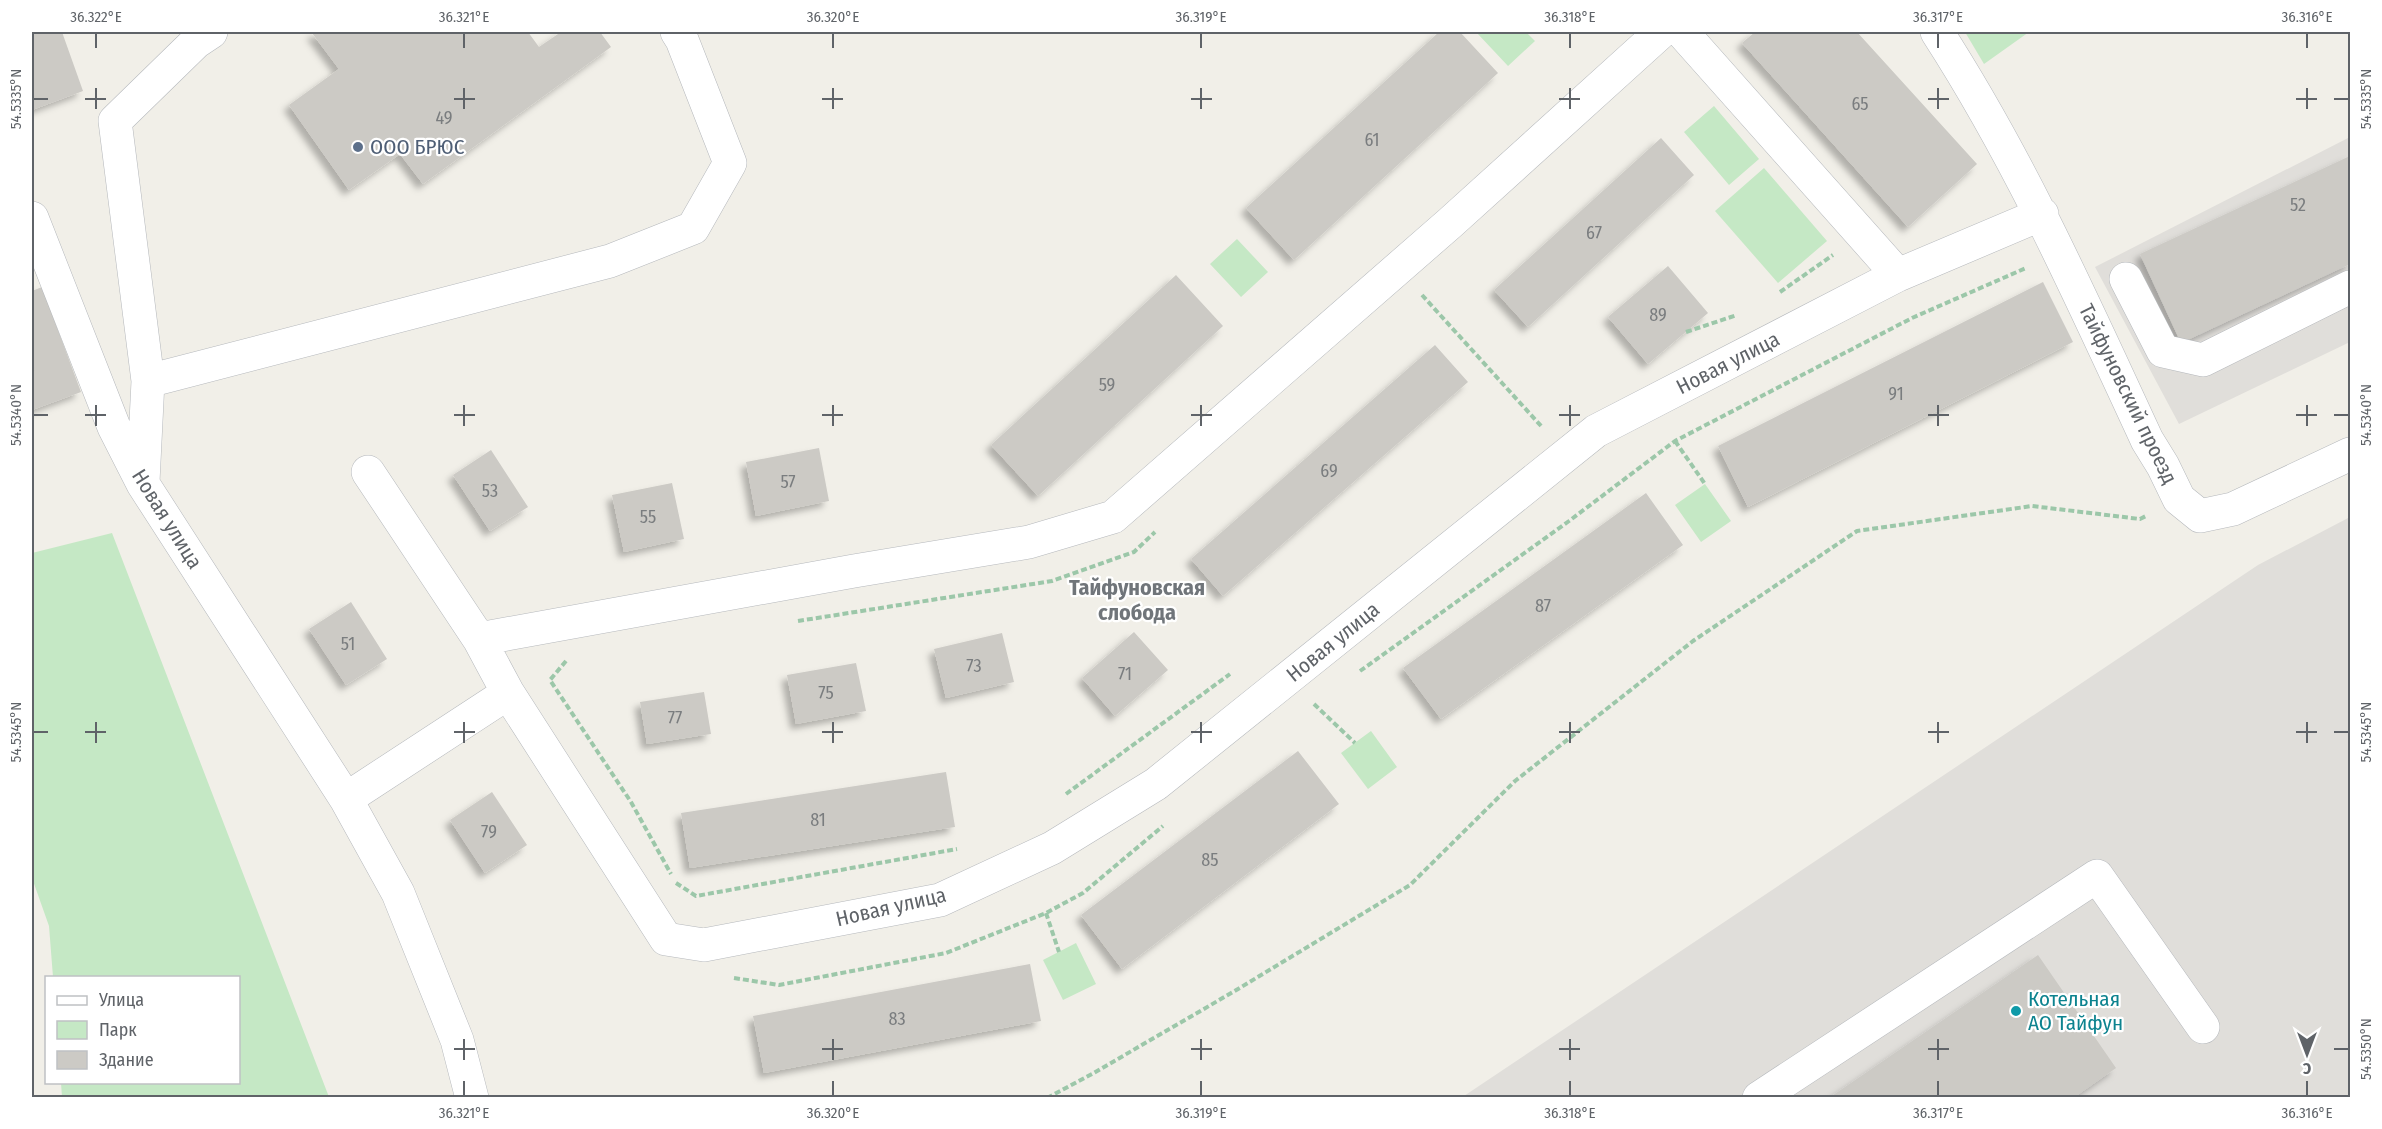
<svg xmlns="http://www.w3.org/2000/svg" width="2382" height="1129" viewBox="0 0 2382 1129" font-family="'Fira Sans Condensed',sans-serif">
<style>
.industrial{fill:#e0deda}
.green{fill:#c5e8c5}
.building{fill:#cccac5;filter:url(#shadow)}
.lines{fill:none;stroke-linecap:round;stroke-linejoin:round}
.minor-casing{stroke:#b5b8bc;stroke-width:34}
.path{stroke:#9cc7a9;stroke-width:4;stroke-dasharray:6 3;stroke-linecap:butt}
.minor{stroke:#fff;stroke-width:33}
.ticks{fill:none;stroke:#5f6368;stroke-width:2}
.service-dot{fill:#5c6f8a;stroke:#fff;stroke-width:2}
.culture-dot{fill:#0f9aa8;stroke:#fff;stroke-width:2}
.labels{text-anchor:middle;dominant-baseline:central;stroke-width:4.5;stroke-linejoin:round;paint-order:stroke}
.number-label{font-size:18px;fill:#7a7d7f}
.service-label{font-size:21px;fill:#4e5e75;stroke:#fff;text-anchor:start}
.street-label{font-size:21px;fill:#5f6368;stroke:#fff}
.culture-label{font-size:21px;fill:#0d838f;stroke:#fff;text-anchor:start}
.neighbourhood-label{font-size:22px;font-weight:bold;fill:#70757a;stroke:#fff}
.neatline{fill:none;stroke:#5f6368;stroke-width:2}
.ticks-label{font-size:15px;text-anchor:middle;fill:#5f6368}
</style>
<defs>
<filter id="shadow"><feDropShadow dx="-5.5" dy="5.5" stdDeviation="3" flood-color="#0004"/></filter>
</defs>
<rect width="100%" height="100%" fill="#f1efe8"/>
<path class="industrial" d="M2350,137v205l-171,82 -84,-157z
M2350,517v580l-889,1 797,-533z"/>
<path class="green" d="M1479,32h47l9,9 -27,25 -31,-33z
M1965,32h64l-45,32z
M1714,106l45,53 -30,26 -45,-53z
M1764,168l63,73 -49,42 -63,-72z
M1237,239l31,33 -27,25 -31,-33z
M1705,484l26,37 -30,21 -26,-37z
M112,533l217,564h-267l-1,-14 177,-1v-104l-185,-1 -4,-51 -17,-48v-325z
M1371,731l26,36 -29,22 -27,-36z
M1076,943l20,41 -33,16 -20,-40z"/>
<path class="building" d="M32,32h30l21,59 -51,19z
M315,32h213l11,15 22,-15h39l11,15 -188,137 -23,-30 -51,36 -60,-85 50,-36 -27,-36z
M1439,32h21l38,41 -204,187 -48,-52z
M1755,32h102l120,132 -69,63 -166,-184z
M1661,138l33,37 -166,152 -34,-37z
M2350,156v108l-169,79 -41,-89z
M1668,266l40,47 -60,51 -40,-47z
M1176,275l47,51 -185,170 -47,-51z
M2043,282l30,60 -325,165 -30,-61z
M42,287l39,105 -49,18v-38l3,-1 -3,-10v-70z
M1435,345l33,37 -245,214 -32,-37z
M819,448l10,53 -73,15 -10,-54z
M491,450l37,57 -38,24 -37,-56z
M672,483l12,56 -60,13 -12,-57z
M1646,493l37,52 -242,174 -38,-51z
M351,602l36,57 -41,26 -37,-56z
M1134,632l34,38 -53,46 -33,-38z
M1002,633l12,49 -68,16 -12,-49z
M856,663l10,48 -70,13 -9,-49z
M704,692l7,42 -64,10 -7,-42z
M1298,751l41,53 -217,165 -41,-54z
M946,772l9,55 -265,41 -9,-55z
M492,792l35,53 -42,28 -35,-53z
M2038,955l78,113 -43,30h-244z
M1030,964l11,57 -277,52 -11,-57z"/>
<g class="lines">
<defs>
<path id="minor" d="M1682,32l216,243
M1937,32c84,130 145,268 210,408l16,26 16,33 21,17 33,-7 117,-55
M32,218l82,209 29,57 203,315 52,94 59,147 15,58
M2126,279l37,72 40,9 147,-73
M148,381l462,-120 83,-33 37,-65 -48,-123 -5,-8
M143,482l5,-101 -33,-260 81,-79 15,-10
M479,639l375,-68 175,-29 84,-25 337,-294 211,-191
M508,693l158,246 38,6 236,-45 112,-52 104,-64 440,-353 302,-156 144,-61
M346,799l162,-106 -29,-54 -111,-167
M1759,1098l338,-222 106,151"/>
</defs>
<use href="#minor" class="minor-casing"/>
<path class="path" d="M1780,292l53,-37
M1422,295l120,132
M1686,332l51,-17
M1675,441l30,43
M798,621l254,-40 82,-29 21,-20
M566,661l-16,19 81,122 40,72
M1360,671l209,-150 106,-80 237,-123 114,-50
M1314,704l41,39
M1066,794l164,-120
M676,883l20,13 261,-47
M1046,913l13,39
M734,978l45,7 167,-32 100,-40 37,-20 80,-67
M1047,1098l45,-24 141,-82 177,-107 105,-104 178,-140 164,-110 175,-25 108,13 6,-3"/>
<use href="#minor" class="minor"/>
</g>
<path class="ticks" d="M96,33v15M464,33v15M833,33v15M1201,33v15M1570,33v15M1938,33v15M2307,33v15M96,88v21M464,88v21M833,88v21M1201,88v21M1570,88v21M1938,88v21M2307,88v21M33,99h15M85,99h21M454,99h21M822,99h21M1191,99h21M1559,99h21M1928,99h21M2296,99h21M2334,99h15M96,405v21M464,405v21M833,405v21M1201,405v21M1570,405v21M1938,405v21M2307,405v21M33,415h15M85,415h21M454,415h21M822,415h21M1191,415h21M1559,415h21M1928,415h21M2296,415h21M2334,415h15M96,722v21M464,722v21M833,722v21M1201,722v21M1570,722v21M1938,722v21M2307,722v21M33,732h15M85,732h21M454,732h21M822,732h21M1191,732h21M1559,732h21M1928,732h21M2296,732h21M2334,732h15M464,1039v21M833,1039v21M1201,1039v21M1570,1039v21M1938,1039v21M454,1049h21M822,1049h21M1191,1049h21M1559,1049h21M1928,1049h21M2334,1049h15M464,1081v15M833,1081v15M1201,1081v15M1570,1081v15M1938,1081v15M2307,1081v15"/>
<circle class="service-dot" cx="358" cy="147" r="6"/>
<circle class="culture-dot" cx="2016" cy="1011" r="6"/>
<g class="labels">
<g class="number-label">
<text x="1860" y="104">65</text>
<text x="444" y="118">49</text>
<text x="1372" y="140">61</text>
<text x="2298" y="205">52</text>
<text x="1594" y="233">67</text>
<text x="1658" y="315">89</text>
<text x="1107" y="385">59</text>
<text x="1896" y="394">91</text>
<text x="1329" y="471">69</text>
<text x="788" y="482">57</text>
<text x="490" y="491">53</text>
<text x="648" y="517">55</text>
<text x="1543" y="606">87</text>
<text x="348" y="644">51</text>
<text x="974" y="666">73</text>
<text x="1125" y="674">71</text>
<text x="826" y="693">75</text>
<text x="675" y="718">77</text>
<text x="818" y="820">81</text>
<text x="489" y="832">79</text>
<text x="1210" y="860">85</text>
<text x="897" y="1019">83</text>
</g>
<g class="service-label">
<text x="370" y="147">ООО БРЮС</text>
</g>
<g class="street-label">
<text transform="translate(1728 363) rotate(-27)">Новая улица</text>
<text transform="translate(2128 394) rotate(64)">Тайфуновский проезд</text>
<text transform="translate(167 519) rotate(58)">Новая улица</text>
<text transform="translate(1333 642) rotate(-39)">Новая улица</text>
<text transform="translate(891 907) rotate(-13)">Новая улица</text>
</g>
<g class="culture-label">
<text x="2028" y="999">Котельная<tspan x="2028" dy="24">АО Тайфун</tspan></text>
</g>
<g class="neighbourhood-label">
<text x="1137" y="587">Тайфуновская<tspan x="1137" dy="25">слобода</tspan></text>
</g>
</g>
<rect width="2382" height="1129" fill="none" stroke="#ffffff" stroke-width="66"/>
<rect x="45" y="976" width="195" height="108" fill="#ffffff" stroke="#bfc1c3" stroke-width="1.5"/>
<rect x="57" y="996" width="30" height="9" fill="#ffffff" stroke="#bfc1c3" stroke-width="1.5"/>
<text x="99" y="1006" font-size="18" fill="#5f6368">Улица</text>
<rect x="57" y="1021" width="30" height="18" fill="#c5e8c5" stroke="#bfc1c3" stroke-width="1.5"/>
<text x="99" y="1036" font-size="18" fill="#5f6368">Парк</text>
<rect x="57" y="1051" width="30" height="18" fill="#cccac5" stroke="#bfc1c3" stroke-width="1.5"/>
<text x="99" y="1066" font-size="18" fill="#5f6368">Здание</text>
<g transform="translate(2307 1054) rotate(180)" stroke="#ffffff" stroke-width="4.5" paint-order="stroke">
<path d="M0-4.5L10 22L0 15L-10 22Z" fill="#5f6368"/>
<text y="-9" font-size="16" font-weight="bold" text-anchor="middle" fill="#5f6368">С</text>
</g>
<rect x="33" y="33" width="2316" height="1063" class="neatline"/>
<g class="ticks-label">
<text x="96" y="22">36.322°E</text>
<text x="464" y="22">36.321°E</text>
<text x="833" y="22">36.320°E</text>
<text x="1201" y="22">36.319°E</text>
<text x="1570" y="22">36.318°E</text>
<text x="1938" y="22">36.317°E</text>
<text x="2307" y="22">36.316°E</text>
<text transform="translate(2366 99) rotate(-90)" y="5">54.5335°N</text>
<text transform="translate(16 99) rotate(-90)" y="5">54.5335°N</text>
<text transform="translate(2366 415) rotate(-90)" y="5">54.5340°N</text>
<text transform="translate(16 415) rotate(-90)" y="5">54.5340°N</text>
<text transform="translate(2366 732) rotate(-90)" y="5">54.5345°N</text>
<text transform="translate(16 732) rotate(-90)" y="5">54.5345°N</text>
<text transform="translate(2366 1049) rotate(-90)" y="5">54.5350°N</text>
<text x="464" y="1118">36.321°E</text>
<text x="833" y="1118">36.320°E</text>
<text x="1201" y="1118">36.319°E</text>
<text x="1570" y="1118">36.318°E</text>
<text x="1938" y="1118">36.317°E</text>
<text x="2307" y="1118">36.316°E</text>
</g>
</svg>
